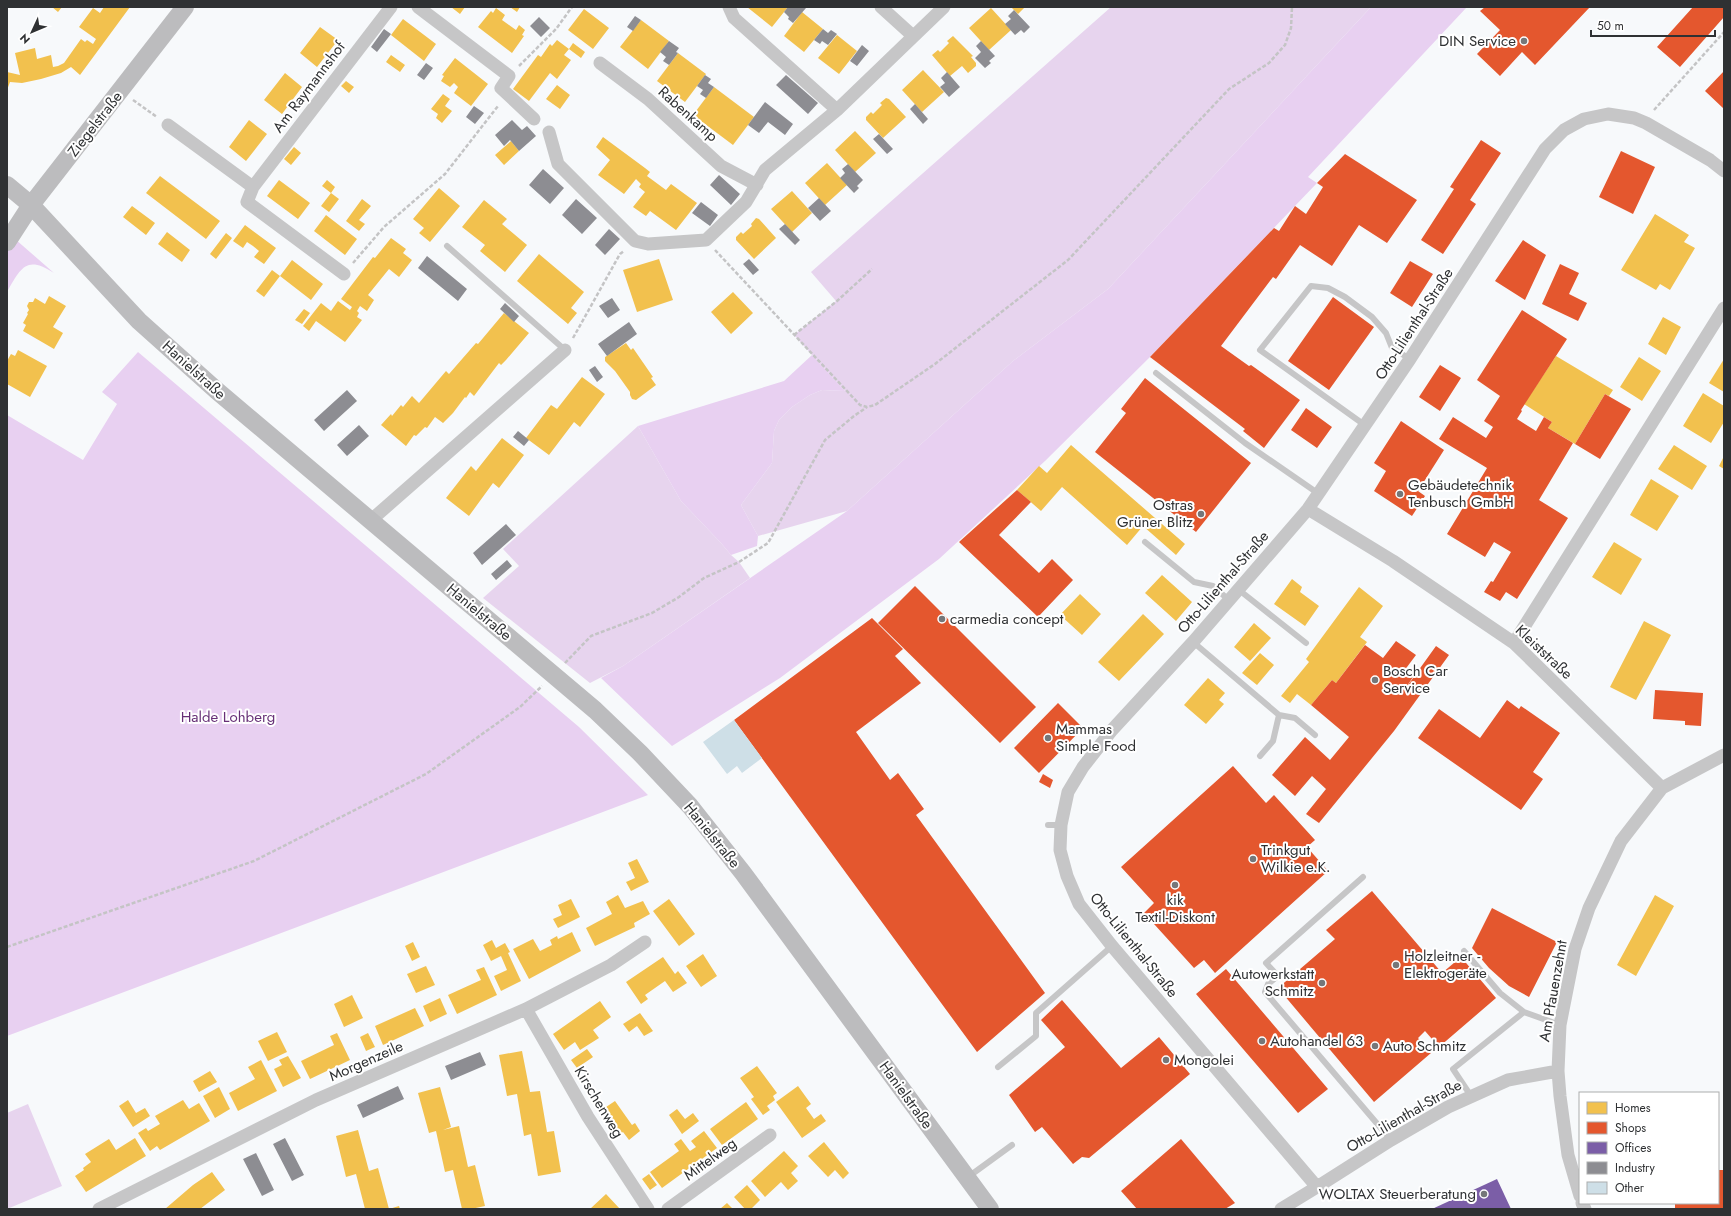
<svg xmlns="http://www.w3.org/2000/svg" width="1731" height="1216" viewBox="0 0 1731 1216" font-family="Jost,sans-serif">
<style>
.green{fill:#e7d4ee}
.forest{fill:#e8d0f1}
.homes{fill:#f2c14e}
.shops{fill:#e4572e}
.offices{fill:#7b5ea7}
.industry{fill:#8d8d92}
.building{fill:#cedfe7}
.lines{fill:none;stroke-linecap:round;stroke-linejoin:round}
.path{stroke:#c4c4c5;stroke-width:2.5;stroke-dasharray:4 2;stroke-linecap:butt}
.lane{stroke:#c6c6c7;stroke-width:6}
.street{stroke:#c6c6c7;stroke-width:13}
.secondary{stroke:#bcbcbe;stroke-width:18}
.poi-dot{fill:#757779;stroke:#fff;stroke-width:1.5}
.labels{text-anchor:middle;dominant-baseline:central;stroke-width:4;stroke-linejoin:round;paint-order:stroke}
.poi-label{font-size:15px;fill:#2f3133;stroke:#fff;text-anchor:start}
.street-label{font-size:15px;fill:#2f3133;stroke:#fff}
.park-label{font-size:15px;fill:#673077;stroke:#fff}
</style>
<rect width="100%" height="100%" fill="#f7f9fb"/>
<path class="green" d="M1111,7h260l-263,282 -95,72 -166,150 -89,25 -17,-31 31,-42 2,-32 5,-11 13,-13 18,-12 12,-5 23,1 -51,-56 42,-34 -25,-29z
M638,426l43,75 40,42 10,12 8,7 11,16 -127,88 -33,17 -107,-85 36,-32 -16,-17z
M28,1104l34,82 -55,23v-96z"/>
<path class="forest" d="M1371,7h96l-159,170 9,6 -167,174 -105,104 -106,98 -159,119 -108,68 -71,-68 22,-12 224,-155 166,-150 95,-72z
M7,232l47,41c-28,-18 -33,-5 -47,19z
M138,352l441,375 69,68 -641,241v-621l76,45 34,-56 -15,-12z
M812,355l33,36 -23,-1 -12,5 -18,12 -13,13 -5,11 -2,32 -31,42 17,31 -1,10 -26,9 -10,-12 -40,-42 -43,-75 146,-45z"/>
<path class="homes" d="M52,7h10l-4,5z
M104,7h26l-50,68 -9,-8 -10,6 -20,6 -19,4 -12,-1 -3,8v-18l13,3 -5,-22 20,-5 2,11 14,-4 2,12 5,-1 6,-3 17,-24 4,3 2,-2 6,4 3,-5 -17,-12 14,-19 7,5z
M451,7h14l-5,7z
M510,7h10l-3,5z
M747,7h41l-16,20z
M1011,7h14l-7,7z
M496,8l9,7 -3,5 14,10 3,-5 6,5 -3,5 2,1 -12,17 -34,-26 13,-16 2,2z
M991,8l20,22 -22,20 -20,-22z
M584,9l25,19 -16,21 -25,-19z
M802,12l21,17 -19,23 -20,-16z
M403,19l33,25 -12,17 -33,-26z
M641,20l28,21 -21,28 -28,-22z
M320,27l18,13 -21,27 -17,-14z
M837,35l20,16 -18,23 -21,-16z
M953,36l20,20 -2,1 5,6v3l-8,7 -6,-7 -12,10 -18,-21 6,-5 2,2 9,-9 -2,-2z
M557,40l12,9 -5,6 7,5 -14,19 -7,-6 -21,28 -16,-12 25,-34 3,2 9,-13 2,2z
M573,43l12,9 -4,6 -12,-9z
M678,53l28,21 -21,28 -28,-21z
M391,55l14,10 -5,7 -14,-10z
M455,58l33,26 -17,22 -17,-13 4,-6 -4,-4 -4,4 -9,-6 3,-5 -2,-1z
M923,70l21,22 -22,20 -20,-22z
M285,73l17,14 -20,27 -18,-14z
M346,81l8,6 -5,6 -8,-7z
M557,85l13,10 -10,14 -14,-10z
M714,87l40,30 -21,28 -40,-30z
M443,94l7,5 -5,7 7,5 -10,12 -6,-5 2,-4 -7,-5z
M886,98l3,1 17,18 -23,21 -17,-18v-3l5,-5 2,2 9,-9 -2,-2z
M249,120l18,14 -21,27 -17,-14z
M855,131l21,22 -21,19 -20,-22z
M603,137l42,31 5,4 -3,4 19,14 5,-6 26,19 -21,27 -26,-19 -4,5 -13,-9 12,-15 -6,-5 2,-3 -5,-5 -12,15 -26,-19 12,-15 -14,-13z
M511,141l8,10 -15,14 -9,-10z
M294,147l7,6 -10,12 -7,-6z
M827,163l20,22 -22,20 -20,-22z
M160,176l60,45 -14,18 -60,-46z
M279,180l31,23 -12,16 -31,-23z
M327,180l8,7 -4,6 -9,-7z
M439,188l21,18 -30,36 -11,-9 5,-5 -11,-9z
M792,191l20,22 -20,19 -21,-23z
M331,193l8,6 -10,13 -8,-6z
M362,199l9,7 -12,14 6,4 -6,7 -13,-10z
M484,200l23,19 -5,5 25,21 -22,27 -25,-21 5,-6 -23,-18z
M132,206l23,17 -9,12 -23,-18z
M1655,214l34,21 -5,7 11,6 -25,42 -10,-6 -4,6 -35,-20z
M326,215l31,24 -12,16 -31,-24z
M756,218l3,1 17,19 -22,21 -18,-19v-3l5,-5 2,2 9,-8 -1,-2z
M245,225l31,23 -12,16 -10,-7 5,-6 -6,-5 -6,-4 -4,6 -10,-7z
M167,232l23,18 -8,12 -24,-18z
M226,233l6,5 -16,21 -6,-5z
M391,238l15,11 -3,4 9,7 -13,17 -10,-8 -21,26 6,5 -7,11 -7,-5 -3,5 2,2 -2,4 5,3 -17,22 -29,-21 -7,10 -6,-5 18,-23 10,8 7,-10 12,9 2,-3 -11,-8 32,-42 2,1z
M539,254l45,38 -13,16 6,5 -9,11 -51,-43z
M659,259l14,41 -36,12 -14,-42z
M292,260l31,24 -12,16 -31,-24z
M272,270l8,6 -16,21 -8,-6z
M733,292l20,21 -22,21 -20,-22z
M49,296l17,10 -13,21 10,6 -9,16 -31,-18 3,-6 -3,-2 5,-9 -1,-1 2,-3 -2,-4 2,-4h4l2,-4 10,6z
M304,309l6,4 -8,11 -7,-4z
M504,313l25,20 -23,27 -5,5 -2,-2 -25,33 -4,-4 -4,6 -1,-1 -12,16 -10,10 -8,-6 -8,11 -2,-1 -9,9 -2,-1 -8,11 -25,-21 10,-11 1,2 9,-11 2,2 9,-11 7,7 27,-32 3,3 27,-31 2,1z
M1663,317l18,10 -15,28 -18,-11z
M626,343l5,7 2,-2 20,29 -2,1 5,7 -20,15 -4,-1 -2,-4v-3l-15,-21 -10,-10v-4z
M18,350l29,16 -17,31 -23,-13v-23l4,-7 4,2z
M1556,356l57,34 -4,6 -4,-2 -30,50 -27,-16 4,-6 -28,-18z
M1639,357l22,14 -19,30 -22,-14z
M1724,359v33l-15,-9z
M582,377l23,17 -25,33 -6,-5 -25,33 -23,-17 25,-33 6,4z
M1703,393l21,13v16l-13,21 -28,-17z
M502,438l22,17 -25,33 -6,-5 -24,33 -23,-18 25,-32 5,5z
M1071,445l114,99 -9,11 -33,-29 -16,19 -65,-58 -21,24 -24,-21 22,-24 8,7z
M1674,445l33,21 -15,24 -34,-21z
M1724,456v13l-5,-3z
M1651,479l28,17 -22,35 -27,-16z
M1614,542l28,17 -21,36 -29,-18z
M1162,575l30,27 -16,19 -31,-28z
M1292,579l10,8 -2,5 19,14 -14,20 -31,-22z
M1359,587l24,19 -23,31 7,5 -31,41 -4,-3 -21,25 -14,-11 -7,9 -9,-7 28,-34 -3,-3z
M1080,594l21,20 -19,21 -22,-20z
M1143,614l21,20 -45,47 -21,-19z
M1644,621l27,14 -35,65 -26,-13z
M1254,623l17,15 -21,23 -16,-14z
M1260,653l14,12 -17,20 -15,-12z
M1208,678l17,15 -6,7 5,4 -18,20 -22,-19z
M637,859l12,23 -18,9 -5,-9 9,-4 -7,-15z
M618,895l7,13 18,-7 7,13 -16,9 1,4 -40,19 -9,-18 26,-14 -6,-12z
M1655,895l19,11 -38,70 -19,-11z
M571,899l9,18 -22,11 -5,-9 9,-4 -4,-10z
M669,899l26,35 -16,12 -26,-35z
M572,932l9,19 -52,28 -16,-30 20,-10 7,12 12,-6 -2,-5 7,-4 1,3z
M492,940l4,8 9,-5 5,9 -2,1 13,28 -20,10 -7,-15 13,-6 -6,-14 -10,5 -8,-16z
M413,942l7,15 -8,4 -7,-15z
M703,954l14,22 -16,11 -15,-21z
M663,957l12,17 3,-3 9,12 -14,9 -8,-11 -20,14 3,4 -7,5 -15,-22z
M426,966l9,19 -19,8 -9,-19z
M484,967l13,28 -40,19 -9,-19 33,-15 -5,-10z
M352,995l11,23 -19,9 -10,-23z
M440,998l7,16 -17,8 -7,-16z
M600,1001l11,16 -18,13 6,8 -19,12 -5,-8 -11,8 -11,-16z
M415,1008l9,18 -41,19 -8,-19z
M640,1013l13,18 -9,5 -7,-10 -8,6 -6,-8z
M277,1032l10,20 -19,9 -10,-20z
M337,1033l13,27 -40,19 -9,-18 33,-16 -4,-9z
M368,1033l7,14 -9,4 -6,-14z
M587,1049l6,8 -16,11 -6,-8z
M522,1051l8,41 10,-1 7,41 7,-1 7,41 -23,4 -7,-42 -7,2 -7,-42 -10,2 -8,-41z
M288,1056l13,22 -18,9 -9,-18 8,-4 -3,-5z
M261,1060l16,31 -39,20 -9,-18 26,-14 -7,-12z
M757,1066l20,27 -4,3 2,4 -8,6 3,4 -7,5 -12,-16 3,-2 -14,-19z
M210,1071l7,11 -18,10 -6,-11z
M798,1086l13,18 -5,4 8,11 7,-5 5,7 -24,17 -26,-36z
M219,1087l11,22 -15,9 -12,-22z
M440,1087l11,40 -8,3 16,-4 9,41 7,-2 10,41 -14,3h-9l-9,-39 -8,2 -9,-41 -7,2 -11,-40z
M128,1100l8,13 9,-5 5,8 -17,11 -14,-21z
M183,1100l6,9 10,-6 11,18 -50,29 -3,-4 -7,5 -12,-18 8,-5 2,3 12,-7 -5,-8z
M615,1101l17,24 3,-2 5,8 -11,9 -6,-8 -5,3 -18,-24z
M746,1102l12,17 -36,26 -12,-16z
M677,1109l8,10 8,-6 6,8 -17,13 -13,-19z
M358,1130l11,41 9,-3 11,41h-24l-9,-35 -10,3 -10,-41z
M704,1131l13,17 -55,40 -12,-16 29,-21 -5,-7 7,-5 9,12 6,-4 -5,-6z
M135,1138l11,18 -60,36 -11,-16 9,-6 -1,-2 8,-6 -6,-8 24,-15 7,11z
M824,1142l25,31 -6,6 -8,-9 -7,7 -20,-21z
M784,1151l14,15 -7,7 7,8 -10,9 -7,-8 -16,15 -14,-16z
M212,1172l13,18 -25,19h-35l28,-24z
M649,1174l8,11 -7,5 -8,-11z
M747,1185l13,15 -9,9h-6l-11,-12z
M606,1194l14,15h-30z
M727,1203l6,6h-13z
M399,1206l1,3h-11z"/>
<path class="shops" d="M1485,7h105l-55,58 -13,-13 -22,24 -23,-22 23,-24 -20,-19z
M1693,7h31v10l-44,50 -23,-20z
M1724,71v38l-19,-18z
M1481,140l20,13 -31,47 6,4 -33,50 -22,-14 33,-51 -4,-2z
M1621,151l34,16 -22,47 -34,-17z
M1345,154l72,46 -30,43 -28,-18 -27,41 -32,-21 -24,34 -3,-2 -52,69 28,20 2,-1 49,35 -36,48 -21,-17 2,-2 -95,-72 124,-129 5,3 16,-25 11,8 17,-27 -6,-4z
M1523,240l23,15 -21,45 -30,-19z
M1410,261l23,13 -21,33 -22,-14z
M1560,264l19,9 -10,21 18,9 -9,18 -36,-17z
M1333,297l41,30 -45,63 -41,-29z
M1522,310l45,29 -46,71 1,1 -5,8 19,12 8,-14 8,5 -4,6 25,15 -34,57 29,18 -51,81 -11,-7 -6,9 -16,-9 7,-11 2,1 18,-30 -17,-10 -9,15 -38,-23 40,-66 -48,-29 14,-22 33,21 7,-11 -9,-6 16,-25 -23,-16z
M1440,365l21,13 -21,33 -21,-14z
M1145,378l106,85 -55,69 -101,-80 31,-39 -5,-4z
M1605,394l26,15 -31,50 -25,-15z
M1306,408l26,19 -15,21 -26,-18z
M1401,421l43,29 -26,41 7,5 -13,20 -38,-25 12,-20 -12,-8z
M1017,490l14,12 -32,33 40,38 13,-14 21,21 -35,37 -79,-75z
M915,586l121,121 -36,36 -122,-120z
M872,618l31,31 -8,7 26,27 -65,49 34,48 8,-7 26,36 -8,6 129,178 -68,59 -243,-332z
M1396,641l20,14 -12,16 9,6 -10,15 33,-46 13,9 -55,76 -75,92 -13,-9 20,-25 -14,-13 -17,20 -23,-21 33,-38 25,23 19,-23 -38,-32 21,-25 4,3 29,-38 18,13z
M1655,690l48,3 -2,33 -16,-1v-4l-32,-2z
M1507,700l12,9 2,-3 39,27 -27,39 10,7 -22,31 -103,-72 21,-29 41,29z
M1058,703l25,25 -44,45 -25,-25z
M1233,766l33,37 8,-8 41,45 -8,7 21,24 -113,102 -11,-13 -10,8 -50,-55 10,-10 -33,-36z
M1043,774l10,6 -3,8 -11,-6z
M1372,891l70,82 19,-16 35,41 -57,49 -14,-16 -7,7 13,15 -57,49 -96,-114 57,-49 -9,-9z
M1492,908l65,34 -28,55 -20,-11 -20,-18 -17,-20z
M1226,969l102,120 -30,24 -102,-119z
M1062,1000l59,68 38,-31 31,37 -101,84 -7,-1 -9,7 -31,-37 -7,5 -26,-37 56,-48 -24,-27z
M1181,1139l54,64 -10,6h-88l-16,-18z
M1718,1170h6v39h-49v-6h43z"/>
<path class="offices" d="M1497,1179l14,30h-79z"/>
<path class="industry" d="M788,7h17l1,1 -13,15 -5,-4 1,-2 -5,-5z
M1014,10l16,17 -6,6 -3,-3 -6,5 -10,-11 6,-5 -3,-3z
M635,16l6,4 -8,11 -6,-4z
M539,17l11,11 -9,9 -11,-11z
M384,29l7,5 -14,18 -6,-5z
M823,29l5,4 3,-3 6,4 -9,11 -6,-4 -2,3 -6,-4z
M669,41l10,7 -3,4 2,1 -9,12 -6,-4 3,-4 -6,-5z
M981,41l14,15 -6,5 2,2 -6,5 -10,-10 6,-6 -5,-6z
M862,45l7,6 -12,15 -7,-5z
M426,63l7,5 -9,12 -7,-5z
M947,72l13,15 -11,10 -9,-10 5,-4 -4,-5z
M705,75l6,4 -3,4 6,4 -8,11 -6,-4 3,-4 -6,-4z
M786,75l32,28 -10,11 -32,-29z
M765,102l28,22 -8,11 -17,-13 -9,11 -11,-8z
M915,104l13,15 -5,5 -13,-15z
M474,106l10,7 -9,11 -9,-7z
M512,120l10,10 5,-4 9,10 -17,15 -9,-11 -6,6 -9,-11z
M879,134l14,15 -6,5 -14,-15z
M848,164l15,16 -6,6 2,2 -5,5 -14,-15 5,-5 -3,-4z
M543,169l21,19 -14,16 -21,-19z
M719,175l21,19 -9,11 -21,-20z
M819,198l12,13 -11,10 -12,-13z
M576,199l21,19 -15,16 -20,-19z
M701,202l17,13 -8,11 -18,-13z
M785,224l15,16 -5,5 -16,-16z
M609,229l11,10 -15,16 -10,-10z
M427,256l40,33 -9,12 -40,-33z
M749,259l10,11 -6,5 -10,-11z
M612,298l8,12 -12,8 -9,-12z
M505,303l14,13 -5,6 -14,-13z
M629,322l8,12 -30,22 -9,-12z
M595,366l8,11 -6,5 -8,-12z
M347,390l10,11 -33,30 -10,-11z
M359,425l10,11 -22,20 -10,-11z
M518,431l11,9 -5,6 -11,-9z
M506,524l10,11 -34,30 -9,-12z
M507,560l5,6 -16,14 -5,-6z
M480,1052l6,13 -35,15 -6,-14z
M398,1086l6,13 -41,19 -6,-13z
M285,1138l19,37 -12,6 -19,-37z
M256,1153l18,37 -12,6 -19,-37z"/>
<path class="building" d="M734,720l28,38 -20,15 -5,-7 -10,8 -24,-32z"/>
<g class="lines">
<path class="path" d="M519,66l37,-37 16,-22
M133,100l24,17
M1654,110l70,-78
M715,250l145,155 7,2 8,-2 60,-41 133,-104 161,-171 40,-26 16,-18 6,-17 1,-21
M353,263l31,-36 61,-53 53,-68
M794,335l43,-34 35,-32
M573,338l47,-84 4,-3
M565,663l26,-27 61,-23 27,-16 25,-19 35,-16 29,-19 57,-103 29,-24 13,-9
M7,947l247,-86 172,-87 94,-67 22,-21"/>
<path class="lane" d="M447,246l118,104
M1156,373l89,70 74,51
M1366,426l-106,-76 51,-64 17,2 17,9 27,20 14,16 6,15 18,11
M1145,542l49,40 19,4 17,15
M1239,590l67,53
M1193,642l86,73 -6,26 -13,15
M1279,715l16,3 20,17
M1048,825h13
M1363,877l-97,86 12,13 -10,8 -3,8 126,148
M1464,951l36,42 24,19
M998,1067l38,-31v-23l76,-67
M1471,1096l-18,-27 71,-57 36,13
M968,1177l44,-32"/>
<path class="street" d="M418,7l91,69 -8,12 33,31
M729,7l5,11 103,92
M881,7l32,29
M600,63l48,36 73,67 36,19
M168,125l85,62 -6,15 97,72
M549,132l9,32 77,77 13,3 58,-4 40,-38 19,-32 72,-60 107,-103
M253,187l138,-180
M1308,509l85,52 121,82 148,145
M370,521l195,-171
M1514,643l210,-335
M526,1009l62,108 60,92
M1317,1187l74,-47 57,-33 60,-27 50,-9
M1580,1196l-12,-41 -8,-59 -2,-25 2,-46 15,-76 14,-41 32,-67 41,-53 62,-33
M1582,1203l3,6
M99,1209l217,-109 210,-91 85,-44 34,-23
M668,1209l102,-74
M1281,1209l36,-22 -205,-241 -33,-42 -12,-28 -7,-26 1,-25 7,-33 15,-25 29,-37 81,-88 115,-133 102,-150 135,-210 19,-19 20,-11 24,-5 26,4 12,5 64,37 14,11"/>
<path class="secondary" d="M7,185l24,20 108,116 77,69 379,320 45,43 50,53 53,67 247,336
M7,242l24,-37 154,-198"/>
</g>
<g class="poi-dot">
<circle cx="1524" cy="41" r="4"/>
<circle cx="1400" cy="494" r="4"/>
<circle cx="1201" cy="514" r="4"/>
<circle cx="942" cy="619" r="4"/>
<circle cx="1375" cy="680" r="4"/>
<circle cx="1048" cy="738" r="4"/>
<circle cx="1253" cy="859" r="4"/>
<circle cx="1175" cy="885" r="4"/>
<circle cx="1396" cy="965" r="4"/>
<circle cx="1322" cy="983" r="4"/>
<circle cx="1262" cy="1041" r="4"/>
<circle cx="1375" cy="1046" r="4"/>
<circle cx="1166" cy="1060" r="4"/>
<circle cx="1484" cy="1194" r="4"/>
</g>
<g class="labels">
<g class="poi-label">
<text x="1516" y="41" text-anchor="end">DIN Service</text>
<text x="1408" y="485">Gebäudetechnik<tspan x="1408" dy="17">Tenbusch GmbH</tspan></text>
<text x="1193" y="505" text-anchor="end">Ostras<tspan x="1193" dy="17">Grüner Blitz</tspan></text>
<text x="950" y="619">carmedia concept</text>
<text x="1383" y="671">Bosch Car<tspan x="1383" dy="17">Service</tspan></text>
<text x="1056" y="729">Mammas<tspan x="1056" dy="17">Simple Food</tspan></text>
<text x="1261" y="850">Trinkgut<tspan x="1261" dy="17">Wilkie e.K.</tspan></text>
<text x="1175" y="900" text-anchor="middle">kik<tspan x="1175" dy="17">Textil-Diskont</tspan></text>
<text x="1404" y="956">Holzleitner -<tspan x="1404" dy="17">Elektrogeräte</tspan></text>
<text x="1314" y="974" text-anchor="end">Autowerkstatt<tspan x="1314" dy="17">Schmitz</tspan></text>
<text x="1270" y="1041">Autohandel 63</text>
<text x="1383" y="1046">Auto Schmitz</text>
<text x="1174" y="1060">Mongolei</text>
<text x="1476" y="1194" text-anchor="end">WOLTAX Steuerberatung</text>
</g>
<g class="street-label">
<text transform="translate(309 87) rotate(-53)">Am Raymannshof</text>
<text transform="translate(688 114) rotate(42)">Rabenkamp</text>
<text transform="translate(95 124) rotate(-52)">Ziegelstraße</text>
<text transform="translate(1414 324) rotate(-57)">Otto-Lilienthal-Straße</text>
<text transform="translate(194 370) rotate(42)">Hanielstraße</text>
<text transform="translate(1223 582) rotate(-49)">Otto-Lilienthal-Straße</text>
<text transform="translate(479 612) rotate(40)">Hanielstraße</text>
<text transform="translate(1544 652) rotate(43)">Kleiststraße</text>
<text transform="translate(712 835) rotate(51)">Hanielstraße</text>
<text transform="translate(1134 945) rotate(51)">Otto-Lilienthal-Straße</text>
<text transform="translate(1553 991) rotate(-80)">Am Pfauenzehnt</text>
<text transform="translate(366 1061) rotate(-24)">Morgenzeile</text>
<text transform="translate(906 1095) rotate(54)">Hanielstraße</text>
<text transform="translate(599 1102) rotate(59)">Kirschenweg</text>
<text transform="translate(1404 1116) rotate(-30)">Otto-Lilienthal-Straße</text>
<text transform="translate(710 1159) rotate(-36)">Mittelweg</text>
</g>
<g class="park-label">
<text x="228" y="717">Halde Lohberg</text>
</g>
</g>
<rect width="1731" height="1216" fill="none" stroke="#2f3133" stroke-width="16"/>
<rect x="1579" y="1092" width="140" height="112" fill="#ffffff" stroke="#acadad"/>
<rect x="1587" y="1102" width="20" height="12" fill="#f2c14e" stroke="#acadad"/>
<text x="1615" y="1112" font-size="12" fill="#2f3133">Homes</text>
<rect x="1587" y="1122" width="20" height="12" fill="#e4572e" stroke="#acadad"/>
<text x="1615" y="1132" font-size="12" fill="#2f3133">Shops</text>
<rect x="1587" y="1142" width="20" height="12" fill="#7b5ea7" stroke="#acadad"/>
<text x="1615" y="1152" font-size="12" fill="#2f3133">Offices</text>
<rect x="1587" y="1162" width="20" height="12" fill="#8d8d92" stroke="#acadad"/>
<text x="1615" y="1172" font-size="12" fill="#2f3133">Industry</text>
<rect x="1587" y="1182" width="20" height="12" fill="#cedfe7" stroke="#acadad"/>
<text x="1615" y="1192" font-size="12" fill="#2f3133">Other</text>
<g transform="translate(32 32) rotate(226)" stroke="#ffffff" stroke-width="3" paint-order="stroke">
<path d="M0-3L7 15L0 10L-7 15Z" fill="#2f3133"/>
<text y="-6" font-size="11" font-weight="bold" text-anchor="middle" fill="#2f3133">N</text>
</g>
<path d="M1591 30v6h124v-6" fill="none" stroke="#2f3133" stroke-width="2"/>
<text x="1597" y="30" font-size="12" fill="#2f3133" stroke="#ffffff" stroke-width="3" paint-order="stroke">50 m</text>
</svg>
